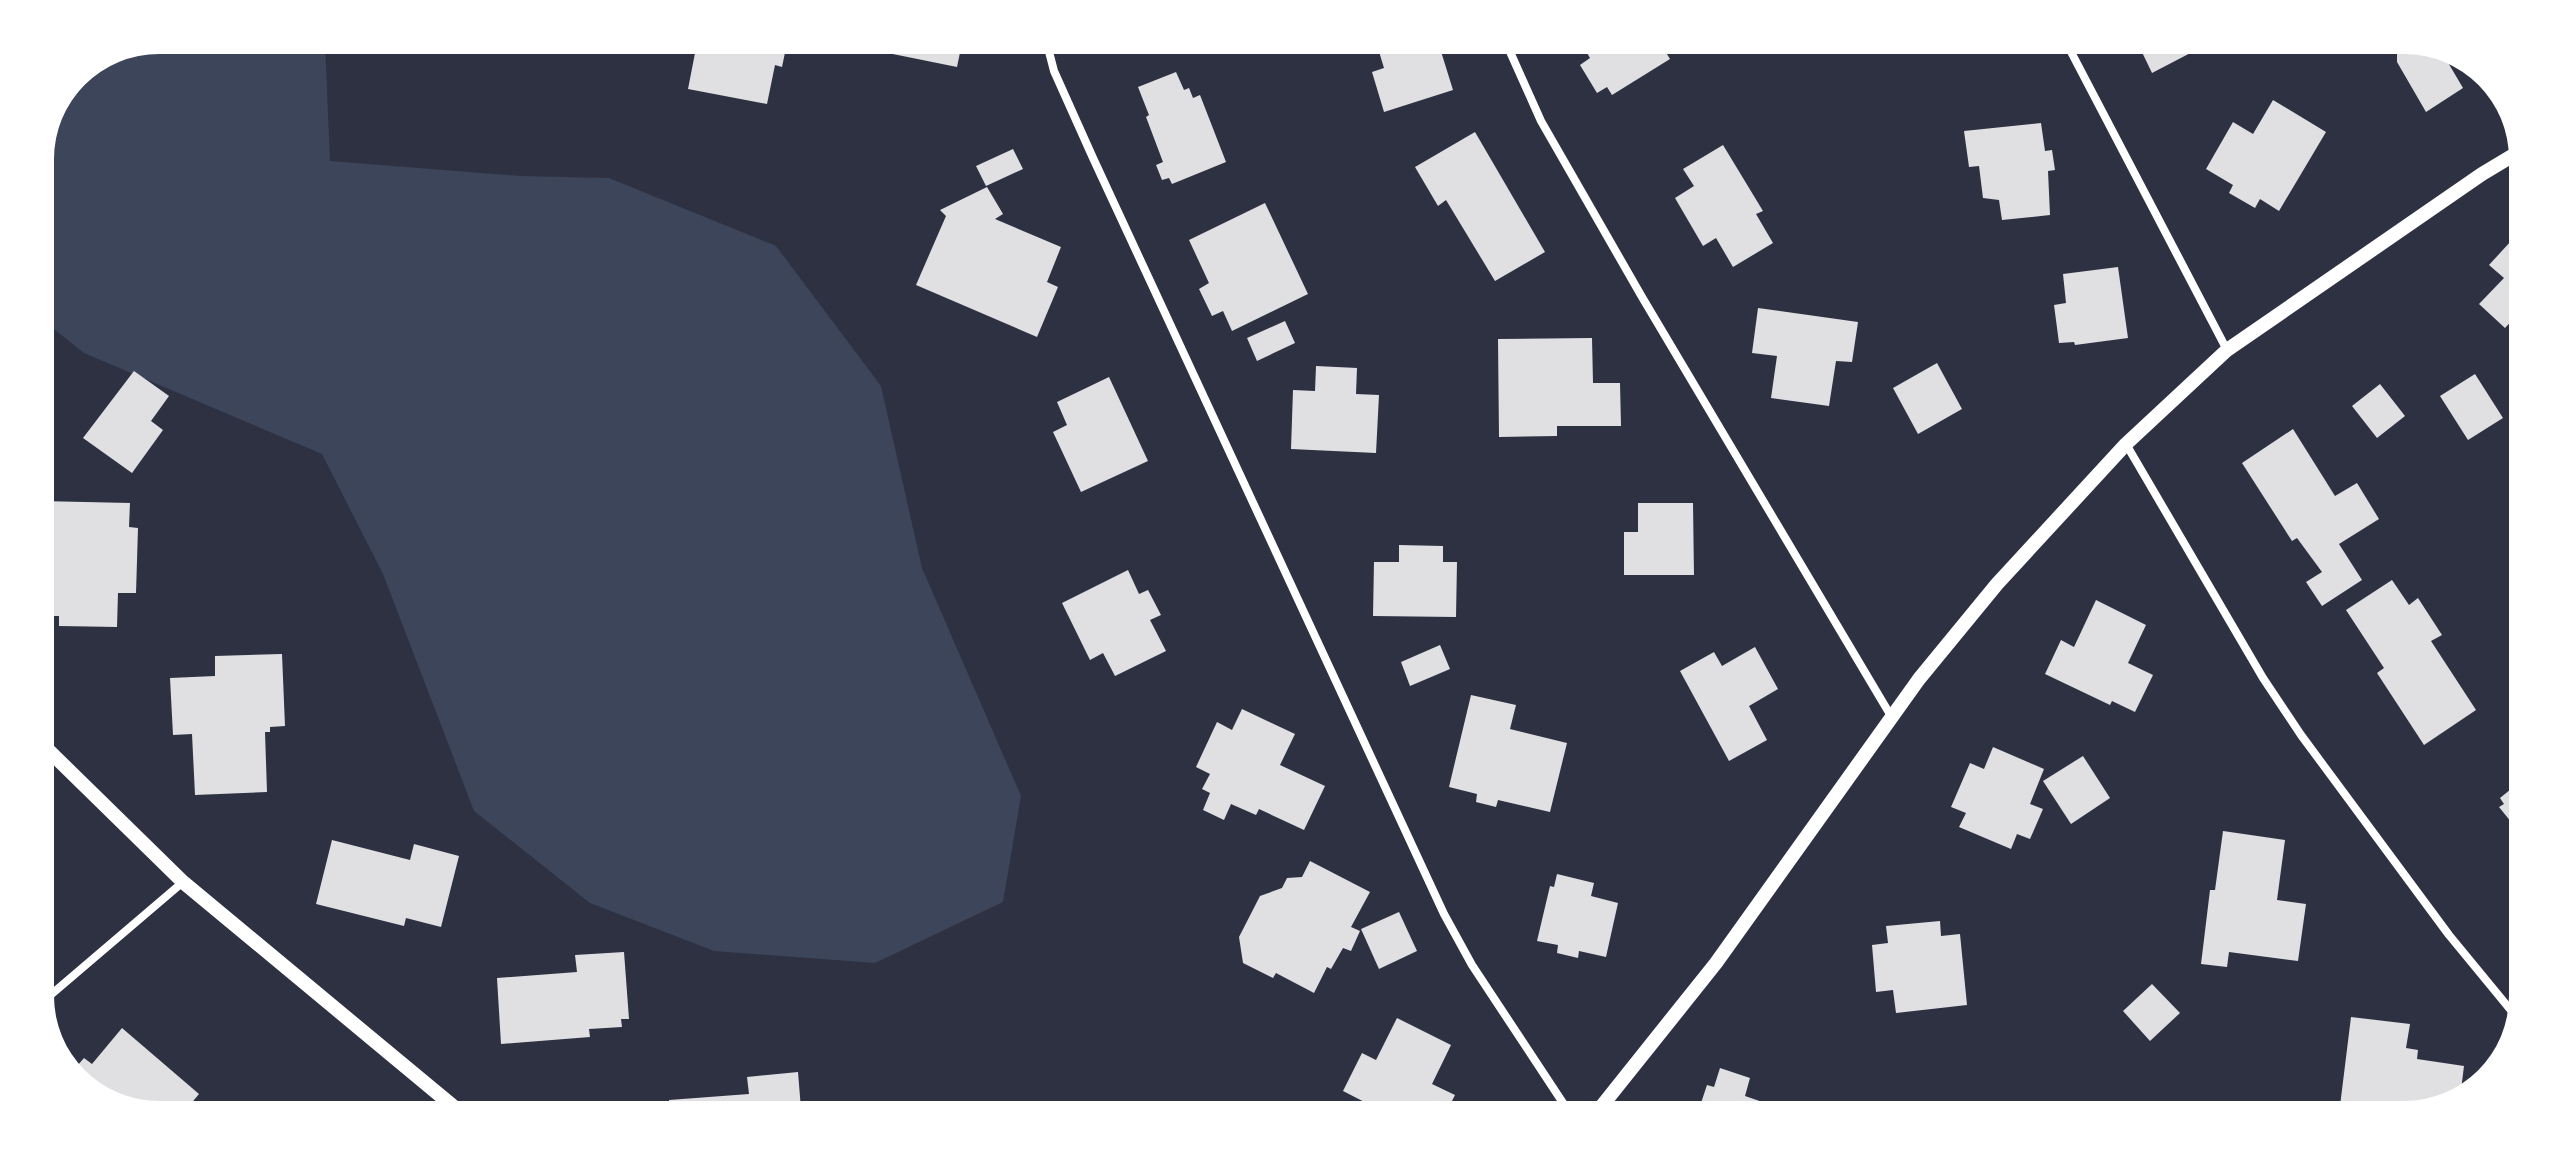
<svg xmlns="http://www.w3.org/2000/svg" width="2563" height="1155" viewBox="0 0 2563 1155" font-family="Lato,sans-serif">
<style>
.green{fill:#3c4559}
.building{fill:#e0e0e3}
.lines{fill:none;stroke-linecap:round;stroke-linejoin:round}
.minor{stroke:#fff;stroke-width:8}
.tertiary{stroke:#fff;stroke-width:14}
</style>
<rect width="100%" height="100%" fill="#2d3142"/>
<path class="green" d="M159,40l166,1 5,120 191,15 88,2 167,68 105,140 41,182 99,228 -18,106 -128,61 -161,-12 -124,-48 -116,-92 -91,-237 -61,-120 -238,-101 -44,-35v-167l35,-77z"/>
<path class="building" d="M721,42l66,1 -5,24 -7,-2 -8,39 -79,-15 9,-46 23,4z
M869,43h93l-5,24 -89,-18z
M1377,45h62l14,45 -69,22 -12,-40 12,-4z
M1583,46h79l8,13 -58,36 -5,-8 -10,6 -17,-28 10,-7z
M2140,48h60l-48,25z
M2397,49h43l23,39 -37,24 -29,-50z
M1176,72l8,18 5,-2 4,10 7,-3 26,67 -54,22 -3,-6 -7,2 -6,-15 7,-3 -17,-45 3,-2 -11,-28z
M2273,100l53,32 -47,79 -19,-12 -5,9 -26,-15 4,-8 -27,-16 27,-47 20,12z
M2041,123l4,28 7,-1 3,20 -7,1 2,44 -48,5 -3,-20 -16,-2 -4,-32 -10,1 -5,-36z
M1475,132l70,120 -50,29 -49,-81 -8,6 -23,-39z
M1723,145l40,66 -7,3 17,29 -40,24 -17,-29 -13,8 -28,-48 19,-12 -11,-17z
M1013,149l10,20 -37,17 -10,-20z
M987,187l16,27 -8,5 66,28 -14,35 11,5 -21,50 -121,-52 30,-69 -6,-6z
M1265,203l43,91 -76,37 -9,-20 -11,5 -13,-27 10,-6 -20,-43z
M2522,229l-1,82 -16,17 -26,-24 25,-26 -15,-13z
M2118,267l10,71 -53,7 -1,-3 -15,1 -5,-38 12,-2 -3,-29z
M1758,308l100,14 -6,40 -16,-1 -7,45 -58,-8 6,-42 -25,-3z
M1285,321l10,22 -38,18 -10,-23z
M1592,338l1,45h27l1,43h-64v10l-58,1 -1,-98z
M1937,363l25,46 -44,25 -25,-46z
M1316,366l41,2 -1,26 23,1 -3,58 -85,-4 2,-59 22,1z
M134,371l35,25 -18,25 12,9 -31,43 -49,-35z
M2475,374l28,44 -35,22 -28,-44z
M1109,377l39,84 -67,31 -28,-60 14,-7 -10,-23z
M2380,384l25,32 -28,22 -25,-32z
M2293,429l42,67 22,-13 22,36 -40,25 23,36 -40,26 -16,-24 16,-10 -25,-34 -5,3 -50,-78z
M40,501l90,2 -1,24 9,1 -2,65h-18l-1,34 -58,-1v-10h-14v-25h-5z
M1638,503h55l1,72h-70v-43h14z
M1399,545l44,1v16h14l-1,55 -83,-1 1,-54h25z
M1128,570l11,24 9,-4 13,25 -11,5 16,31 -51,25 -12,-23 -13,7 -28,-57z
M2392,580l17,25 9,-7 24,37 -11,6 45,69 -52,35 -47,-72 7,-5 -38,-58z
M2096,600l50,25 -18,38 25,12 -18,37 -23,-11 -2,4 -65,-31 16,-34 13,7z
M1440,645l10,24 -40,17 -9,-24z
M1755,647l23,42 -29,17 18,34 -38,21 -49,-90 34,-19 8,14z
M282,654l3,72 -15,1v5h-5l2,60 -72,3 -3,-61 -19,1 -3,-57 45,-2v-20z
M1471,695l45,10 -6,24 57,14 -17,69 -52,-12 -2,7 -20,-5 1,-8 -28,-7z
M1242,709l53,25 -15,31 45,21 -21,44 -45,-21 -3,6 -25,-11 -7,16 -21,-10 7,-17 -8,-4 8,-15 -14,-7 21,-45 15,8z
M1993,747l51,22 -14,35 13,5 -13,30 -13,-5 -6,15 -52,-22 7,-14 -15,-6 19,-44 14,6z
M2083,756l27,42 -39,26 -28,-43z
M2516,785v43l-17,-21 5,-3 -4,-6z
M2223,831l62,9 -8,60 29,4 -8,57 -69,-9 -2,15 -26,-3 9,-74h5z
M332,840l78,20 4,-16 45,12 -18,71 -35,-9 -2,8 -88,-22z
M1310,861l60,31 -19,35 9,4 -9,20 -8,-3 -12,21 -4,-2 -13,26 -38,-20 -3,5 -30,-15 -4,-26 21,-41 22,-8 5,-10 15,-1z
M1557,874l37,9 -3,13 27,7 -12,54 -27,-6 -1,7 -21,-5 1,-8 -21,-4 13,-55 4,1z
M1399,912l18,39 -38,18 -18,-40z
M1940,921l1,15 19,-2 7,71 -71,8 -3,-23 -17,2 -4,-47 16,-2 -2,-17z
M624,952l5,67h-8l1,8 -33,2 1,8 -89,7 -4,-66 80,-6 -2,-17z
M2152,984l28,29 -30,28 -27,-30z
M2351,1017l59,7 -4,24 12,2 -1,9 47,7 -4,32 -55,17 -66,-1z
M1397,1018l54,27 -19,39 23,11 -8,16h-65l-39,-20 19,-38 14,7z
M122,1028l77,66 -10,12h-76l-42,-33 13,-15 8,6z
M1720,1068l30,10 -5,18 50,17 -97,-1 9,-27 7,2z
M798,1072l3,37 -132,-1v-8l80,-6 -2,-17z"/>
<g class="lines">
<path class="minor" d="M1047,44l7,27 39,87 351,756 28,51 97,147
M1507,45l34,76 101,176 249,419
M2069,48l158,302
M2126,444l137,234 38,57 148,200 65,79
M40,1004l143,-122"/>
<path class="tertiary" d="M40,742l143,140 271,225
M1597,1112l119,-149 203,-284 78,-95 129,-140 101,-94 255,-176 40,-24"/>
</g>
<path d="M0 0H2563V1155H0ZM159 54H2404A105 105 0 0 1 2509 159V996A105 105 0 0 1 2404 1101H159A105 105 0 0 1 54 996V159A105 105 0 0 1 159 54Z" fill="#fff" fill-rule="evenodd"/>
</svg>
